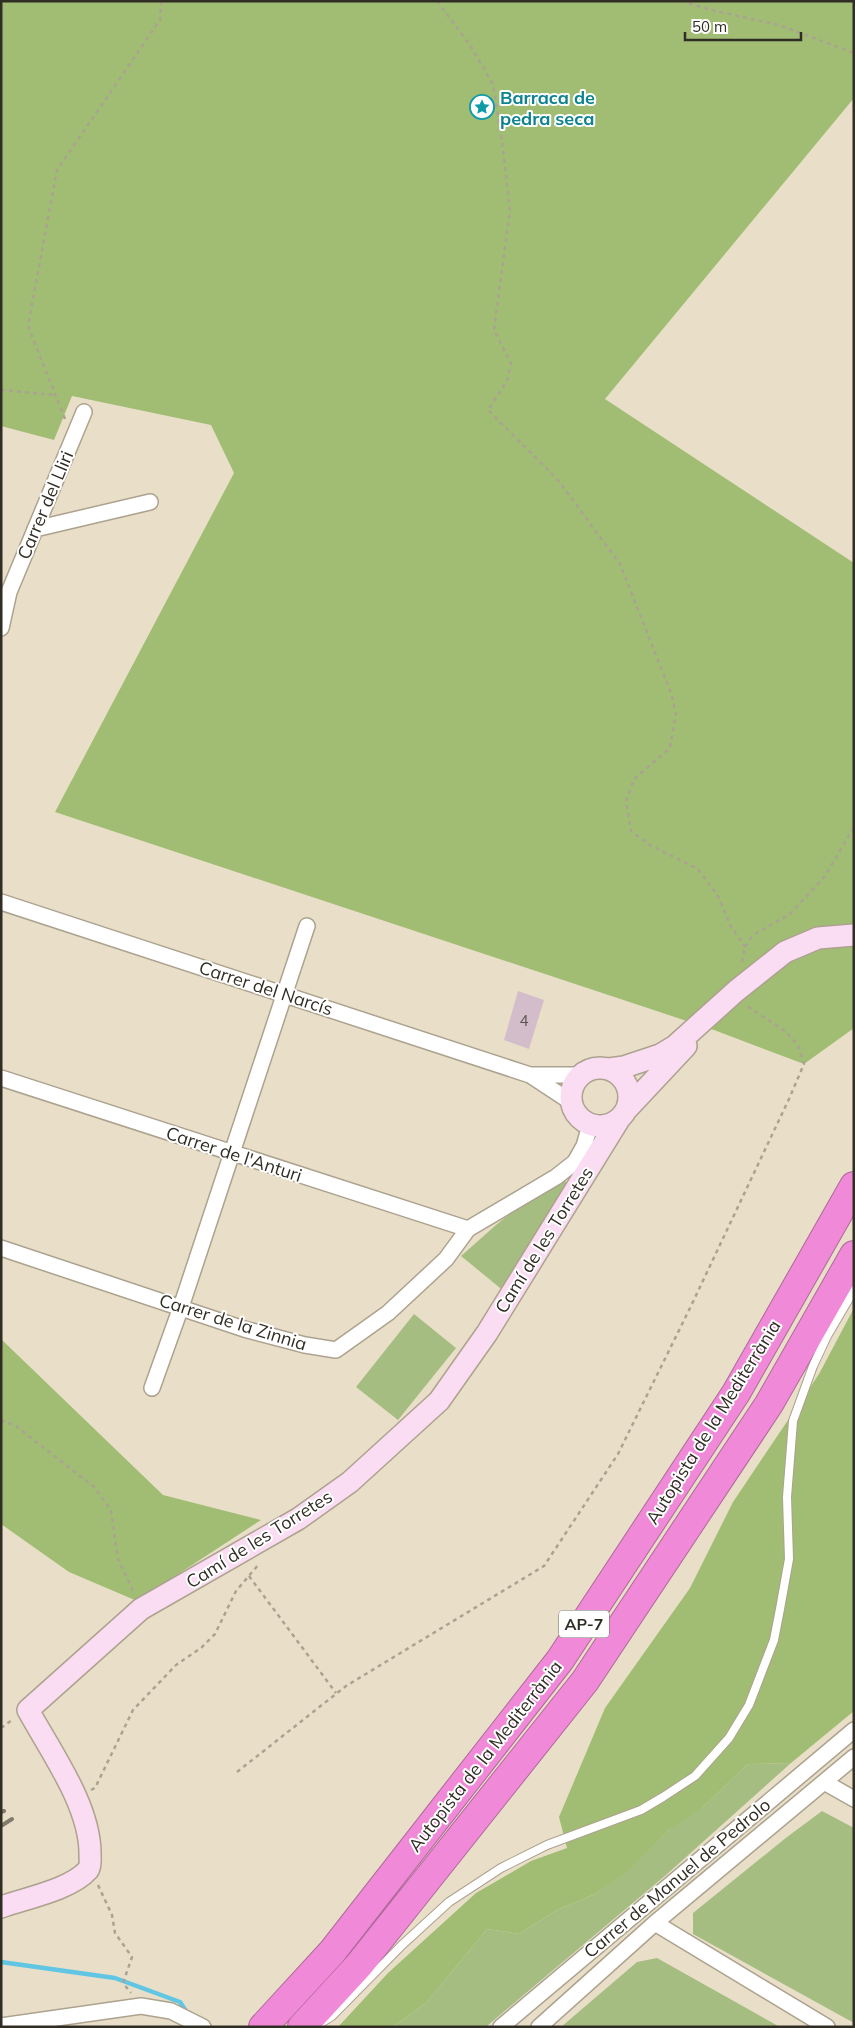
<svg xmlns="http://www.w3.org/2000/svg" width="855" height="2028" viewBox="0 0 855 2028" font-family="Mulish,sans-serif">
<style>
.green{fill:#a6bd82}
.forest{fill:#a1bd73}
.lines{fill:none;stroke-linecap:round;stroke-linejoin:round}
.stream{stroke:#60c6e3;stroke-width:4.5}
.building{fill:#d3bdcb}
.lane-casing{stroke:#aca28e;stroke-width:10}
.street-casing{stroke:#aca28e;stroke-width:18}
.secondary-casing{stroke:#aca28e;stroke-width:24}
.highway-casing{stroke:#ad6998;stroke-width:30}
.path{stroke:#aba392;stroke-width:2.5;stroke-dasharray:4 4;stroke-linecap:butt}
.lane{stroke:#fff;stroke-width:8}
.street{stroke:#fff;stroke-width:15}
.secondary{stroke:#fadcf3;stroke-width:21}
.highway{stroke:#f089d7;stroke-width:28}
.rail{stroke:#817b6c;stroke-width:4}
.labels{text-anchor:middle;dominant-baseline:central;stroke-width:4;stroke-linejoin:round;paint-order:stroke}
.number-label{font-size:15px;fill:#59514e}
.shield{fill:#fff;stroke:#6e6c66;stroke-width:1}
.shield-label{font-size:16px;font-weight:bold;fill:#302d24}
.culture-label{font-size:18px;font-weight:bold;fill:#0d838f;stroke:#fff;text-anchor:start}
.street-label{font-size:18px;fill:#302d24;stroke:#fff}
</style>
<rect width="100%" height="100%" fill="#e9dfc9"/>
<path class="green" d="M560,1173l14,21 -69,98 -44,-36 35,-31z
M414,1314l42,34 -58,72 -42,-33z
M791,1763l-125,112 -179,151 -94,1 34,-25 60,-73 32,5 38,-24 38,-16 36,-27 40,-39 32,-21 45,-43z
M822,1811l32,17v195l-161,-89v-21l94,-76z
M657,1958l123,69h-219l76,-65z"/>
<path class="forest" d="M1,1h853v97l-249,301 249,164v465l-50,36 -90,-34 -659,-218 179,-339 -23,-48 -139,-29 -18,44 -53,-14z
M854,1308v403l-63,52 -43,1 -47,45 -31,20 -41,41 -34,24 -38,16 -38,24 -32,-5 -60,73 -34,25h-55l50,-54 88,-80 55,-32 36,-13 -8,-31 46,-109 85,-120 43,-86 86,-128z
M1,1339l162,156 98,25 -124,81 -68,-29 -68,-48z"/>
<g class="lines">
<path class="stream" d="M1,1962l114,16 65,24 8,12"/>
</g>
<path class="building" d="M518,991l26,9 -15,49 -25,-9z"/>
<g class="lines">
<defs>
<path id="lane" d="M319,2024l13,-8 70,-71 47,-43 52,-34 46,-23 94,-35 22,-13 32,-21 34,-38 20,-33 25,-65 6,-31 9,-50 -2,-62 6,-76 20,-55 14,-30 27,-46"/>
<path id="street" d="M35,529l115,-27
M1,628l8,-36 75,-180
M1,902l529,173h51
M530,1075l41,27
M1,1078l467,151
M1,1248l243,81 61,16 31,5 52,-37 58,-54 22,-30 88,-52 19,-15 9,-16 6,-21
M152,1388l29,-81 126,-381
M824,1782l30,17
M655,1923l172,104
M1,2026l140,-20 30,5 32,16
M501,2027l353,-297
M539,2027l116,-104 199,-166"/>
<path id="secondary" d="M571 1097a29 29 0 1 1 58 0a29 29 0 1 1-58 0Z
M609,1069l15,-2 36,-12 15,-9 61,-55 49,-39 33,-14 36,-3
M627,1109l59,-63
M1,1907c25,-9 69,-17 87,-37 3,-4 2,-10 2,-15 1,-48 -39,-103 -62,-145l113,-101 157,-90 52,-37 89,-81 48,-68 131,-212"/>
<path id="highway" d="M263,2027l69,-75 228,-292 176,-267 118,-207
M302,2027l57,-62 226,-284 184,-277 85,-149"/>
</defs>
<use href="#lane" class="lane-casing"/>
<use href="#street" class="street-casing"/>
<use href="#secondary" class="secondary-casing"/>
<use href="#highway" class="highway-casing"/>
<path class="path" d="M437,1l33,44 23,39 10,65 7,61 -16,120 17,33 -4,18 -19,29 70,70 62,84 51,129 5,22 -6,33 -36,31 -8,22 5,30 19,14 48,24 20,27 12,29 15,22
M681,1l30,9 68,15 75,28
M1,390l54,5
M65,419l-37,-93 29,-156 103,-150 1,-19
M742,962l3,-15 8,-12 37,-21 35,-38 29,-49
M1,1420l15,6 78,61 17,23 7,49 16,34
M249,1576l87,117
M1,1728l11,-8
M237,1772l109,-86 198,-120 74,-112 73,-148 98,-207 15,-35 -6,-19 -13,-14 -38,-25
M91,1790l4,-2 38,-78 43,-45 25,-17 14,-14 21,-43 23,-27
M98,1885l14,30 3,18 17,24 -9,26 8,10"/>
<use href="#lane" class="lane"/>
<use href="#street" class="street"/>
<use href="#secondary" class="secondary"/>
<use href="#highway" class="highway"/>
<path class="rail" d="M1,1812l3,-1
M1,1826l11,-7"/>
</g>
<defs>
<symbol id="sight-ring" viewBox="-11 -11 22 22"><circle r="9.5" fill="#fff" stroke="#0f9aa8" stroke-width="1.5"/><path d="M0-6L1.8-2.2L6-1.7L2.9 1.2L3.7 5.4L0 3.3L-3.7 5.4L-2.9 1.2L-6-1.7L-1.8-2.2Z" fill="#0f9aa8"/></symbol>
</defs>
<g fill-rule="evenodd">
<use href="#sight-ring" x="468" y="93" width="28" height="28"/>
</g>
<g class="labels">
<g class="number-label">
<text x="524" y="1020">4</text>
</g>
<rect class="shield" x="559" y="1610.5" width="50" height="27" rx="4"/>
<g class="shield-label">
<text x="584" y="1624">AP-7</text>
</g>
<g class="culture-label">
<text x="500" y="97">Barraca de<tspan x="500" dy="21">pedra seca</tspan></text>
</g>
<g class="street-label">
<text transform="translate(45 505) rotate(-67)">Carrer del Lliri</text>
<text transform="translate(266 988) rotate(18)">Carrer del Narcís</text>
<text transform="translate(234 1154) rotate(18)">Carrer de l'Anturi</text>
<text transform="translate(544 1240) rotate(-58)">Camí de les Torretes</text>
<text transform="translate(233 1322) rotate(17)">Carrer de la Zinnia</text>
<text transform="translate(713 1422) rotate(-58)">Autopista de la Mediterrània</text>
<text transform="translate(259 1539) rotate(-32)">Camí de les Torretes</text>
<text transform="translate(485 1756) rotate(-52)">Autopista de la Mediterrània</text>
<text transform="translate(677 1878) rotate(-40)">Carrer de Manuel de Pedrolo</text>
</g>
</g>
<rect width="855" height="2028" fill="none" stroke="#302d24" stroke-width="5"/>
<path d="M685 32v8h116v-8" fill="none" stroke="#302d24" stroke-width="2.5"/>
<text x="692" y="32" font-size="15" fill="#302d24" stroke="#ffffff" stroke-width="4" paint-order="stroke">50 m</text>
</svg>
